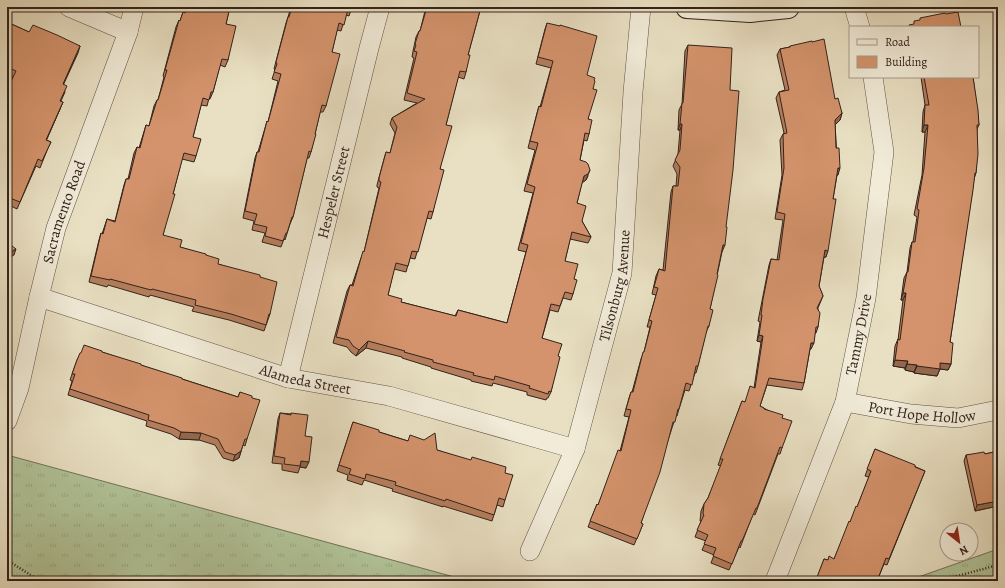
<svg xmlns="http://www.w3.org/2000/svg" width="1005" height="588" viewBox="0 0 1005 588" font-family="Alegreya,serif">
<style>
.grass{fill:url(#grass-tufts);stroke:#72725a}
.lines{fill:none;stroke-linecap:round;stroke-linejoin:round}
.street-casing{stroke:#605246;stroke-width:20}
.secondary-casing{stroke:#32221c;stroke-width:24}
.path{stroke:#32221c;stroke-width:2.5;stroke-dasharray:1 2;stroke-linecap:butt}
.street{stroke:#f1ebd8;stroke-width:19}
.secondary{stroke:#f1ebd8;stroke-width:22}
.wall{fill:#b67e5d;stroke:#32221c}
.shaded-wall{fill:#94674c;stroke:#32221c}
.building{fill:#d4936c;stroke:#32221c}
.labels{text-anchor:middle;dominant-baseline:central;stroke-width:3.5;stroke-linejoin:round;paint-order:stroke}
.street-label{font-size:15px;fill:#32221c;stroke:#f1ebd8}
</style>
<defs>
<pattern id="grass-tufts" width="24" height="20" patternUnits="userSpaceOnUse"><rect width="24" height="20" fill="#b1c398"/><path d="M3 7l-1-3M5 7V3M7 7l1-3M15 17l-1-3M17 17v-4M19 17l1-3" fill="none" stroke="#99a782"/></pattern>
</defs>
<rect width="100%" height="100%" fill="#e9e0c3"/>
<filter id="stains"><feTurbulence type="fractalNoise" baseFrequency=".005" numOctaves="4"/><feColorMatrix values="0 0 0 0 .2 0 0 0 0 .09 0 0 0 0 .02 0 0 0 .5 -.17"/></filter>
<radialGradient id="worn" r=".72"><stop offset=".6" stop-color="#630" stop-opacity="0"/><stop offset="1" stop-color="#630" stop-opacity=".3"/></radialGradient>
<path class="grass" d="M7,455l462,126h-462z
M998,549v32h-91z"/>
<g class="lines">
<defs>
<g id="street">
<path d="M69,7l59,25"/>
<path d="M854,7l6,20"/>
<path id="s1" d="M39,297l249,81 101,18 186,53"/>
<path id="s2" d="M288,378l81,-330 11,-41"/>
<path id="s3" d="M845,402l66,12 47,4 40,-8"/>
<path id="s4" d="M7,421l12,-33 20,-91 17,-69 72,-196 6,-25"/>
<path id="s5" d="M530,551l45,-102 47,-176 11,-181 8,-85"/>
<path id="s6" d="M775,581l70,-179 21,-104 18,-146 -11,-75"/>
</g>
<path id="secondary" d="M687,7l63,4 38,-4"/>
</defs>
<use href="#street" class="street-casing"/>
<use href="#secondary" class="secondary-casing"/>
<path class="path" d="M7,560l33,21
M939,581l59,-16"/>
<use href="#street" class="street"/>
<use href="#secondary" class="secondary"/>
</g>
<path class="wall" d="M186,7h44l-4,17 2,36 -3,7 -5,-2 -7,27 -3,7 -1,-1 -2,8 -6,-1 -8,32 3,19 -2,6 -12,-3 -9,35 -10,41 17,12 26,8 12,9 42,13 10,37 -6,17 -35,-11 -37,-9 2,-4 -44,-12 -1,2 -41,-12 -1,2 -18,-5 10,-42 2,-7 1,1 5,-15 8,2 9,-36 2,-6h2l6,-26 3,-6 2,1 7,-23 3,1 5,-20 3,-6h1l6,-23 -1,-1 13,-49 3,-7 1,1 3,-9h2z
M291,7h61l-3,9 -3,-1 -5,16 -4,-1 -5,22 -6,54 -3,6h-3l-5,22 -4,18 -2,6h-2l-14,59 -3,7 -5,16 -1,-1 -3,8 -19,-5 3,-9 -13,-3 2,-9 -11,-3 12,-60 2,-6h1l7,-24 2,-7 1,1 10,-41 -6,-2 3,-9 -1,-1 12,-46 2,-6z
M426,7h55l-13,48 -2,17 -2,7 -6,-2 -12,48 -6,44 -7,43 -2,7 -4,-1 -12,41 -5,-1 -4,14 -12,-3 -6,26 13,7 54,14 3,-6 49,13 19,-71 -8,-2 15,-57 -9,-2 11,-41 -7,-2 9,-35 2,-7 1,1 11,-39 -15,-4 9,-35 2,-6 40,52 6,14 -5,30 1,15 -2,7 -3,-1 -4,20 8,16 -2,4 -4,2 -5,21 5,18 9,16 -3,6 -18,-4 -5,22 9,18 -1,15 -2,6 -8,-2 -5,14 -8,-2 -8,28 16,18 -7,36 -3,6h-1l-1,2 -19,-5v-3l-34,-9 -1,3 -21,-5v-1l-40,-12v-1l-29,-9v-1l-36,-9 -10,8 -5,-4 -4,-5 -14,-4 14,-52 3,-6h2l9,-27 3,-6 15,-64 -2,-1v-2l7,-26 2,-7 4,1 5,-20 -5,-9 2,-6 25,-15 -13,-3 10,-42 -2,-1 1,-6 3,-14 3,-6h1z
M7,22l22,10 51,14 -17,38 2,8 -4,9 -1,8 -14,31 5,2 -3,6 -8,20 -4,-2 -19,43 -10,-5v-114l6,-13 -6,-2z
M688,45l42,45 -8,162 -12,57 -1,17 -3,6 -8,34 -2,7h-1l-6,18 -4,-1 -6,19 -2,7h-1l-4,12 -31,95 2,1 -9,21 -46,-18 9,-23 1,1 22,-54 9,-34 -5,-1 5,-18 2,-6h1l9,-33 3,-7 6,-25h-3l9,-32 -4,-1 4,-18 3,-7 4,1 8,-78 2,-6h3l1,-12 -4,-8 5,-12 2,-24h-2l1,-20 3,-6 3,-53z
M790,46l45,53 7,14 -2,7 -5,4 3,51h-1l-4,24 -7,58h-2l-5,29 4,10 -5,12v19l-2,6h-1l-4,16h-1l-6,34 -2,7 -35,-5 -7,21 22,12v30l-2,6h-2l-23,61 -2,-1 -13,34 -1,-1 -10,23 -18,-7 3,-8 -12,-5 4,-9 -11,-4 6,-16h-1l1,-10 3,-7 4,-6 13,-32 -3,-1 24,-64 3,1 9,-14 7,-46 -4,-1 3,-19 -2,-1 3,-15 8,-41 2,-6 6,1 6,-40 -8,-1 7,-44 -2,-35 3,-6 1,-1 -8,-35 3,-6 6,-2 -8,-35 3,-6 10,-2z
M921,77h52l6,48 -2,4 -1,44 -2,6 -24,163 1,22 -3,6 -8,-1 -3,7 -23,-3v-1l-9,-2v-2l-12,-2 2,-20 3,-7v1l5,-40h-2l3,-22 3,-6 3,-24 2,-6h1l4,-25 -3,-2 8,-40 3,-43h-3l1,-20 2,-7z
M998,312v18l-3,-1z
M102,352l80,27 56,18 2,-5 7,47 -2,7 -2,-1 -4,13 -6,3 -10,-3 -8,-13 -16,-5 -20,-1 -8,-5 -25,-8 1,-5 -79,-26 4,-14 -2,-1 7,-20 4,-7z
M280,413l11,1v-1l14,23 1,32 -6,-1 -2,6 -16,-3v-6l-10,-1 6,-44z
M353,422l26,10 58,18 68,23v27l-2,7 -6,-2 -5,16 -49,-15v1l-51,-16 1,-2 -29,-9 -2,5 -15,-5 1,-5 -11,-4z
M875,449l50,22 -38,94 -3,-1 -7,17h-61l8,-22 4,1 6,-1 16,-37 7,-15 12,-30 -4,-1z
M998,451v55l-23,5 -11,-50 2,-6 19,-1z"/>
<path class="shaded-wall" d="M80,46l-2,7 -17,37 2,-6z
M63,102l-3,7 -16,37 2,-6z
M842,113l-2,7 -7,7 2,-7z
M680,124h2l-2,6h-2z
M924,125h4l-3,7h-3z
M838,168h2l-2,7h-2z
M590,170l-4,10 -4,3 2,-7z
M723,245h2l-3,7 -1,-1z
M16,249l-2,6 -7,4v-5z
M825,250l3,1 -2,6h-3z
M903,293h3l-3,7h-2z
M759,335l4,1 -2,6 -4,-1z
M368,341l-2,7 -10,8 3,-6z
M811,343h3l-3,6h-2z
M895,360l13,1 -3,7 -12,-2z
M940,363l11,1 -3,6 -8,-1 -3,7 -23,-3 3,-7z
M907,364l10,1 -3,7 -9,-2z
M181,432l20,1 -2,7 -20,-1z
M241,451l-2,7 -6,3 2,-6z
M301,461l8,1 -3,6 -6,-1z
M998,501v5l-23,5 2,-6z"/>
<path class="building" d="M187,7h43l-4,17 10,2 -8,34 -6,-1 -9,33h-2l-2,8 -6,-2 -10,39 8,2 -5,17 -12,-3 -11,41h2l-12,41 19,5 -2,7 26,7v1l13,4 -1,5 42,11v2l17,5 -7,32h-1l-3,11 -35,-11 -36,-9 1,-5 -44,-11 -1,1 -41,-11v1l-19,-4 10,-43 2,1 4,-15 8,3 11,-43h3l8,-32 3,1 6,-23 3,1 8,-26h1l9,-30h-2l14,-50 1,1 3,-9 2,1z
M292,7h60l-1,3 -3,-1 -4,16 -5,-2 -7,29 8,2 -14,52 -4,-1 -7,29h1l-5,18 -2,-1 -16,66h-1l-5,16h-1l-3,8 -18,-5 2,-9 -13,-3 3,-10 -12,-3 12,-59h2l8,-31 1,1 13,-48 -7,-2 3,-8 -1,-2 12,-45h1z
M427,7h54l-13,48h2l-4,17 -6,-1 -14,54 6,1 -12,43 4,1 -11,42 -4,-1 -11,41 -6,-1 -4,15 -12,-3 -8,32 14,4 -1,3 55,14 2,-6 49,13 21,-78 -7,-2 14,-56 -8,-3 11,-41 -8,-2 9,-35 2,1 12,-46 -15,-4 9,-34 13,3v-1l37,11 -10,39 8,3 -1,2 1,1 -2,8 4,1 -9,29 4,1 -3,14 -4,-1 -5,27 6,2 2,2 2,6 -2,4 -4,2 -7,27 9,3 -4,15 9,16 -19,-5 -7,29 13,3 -4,15 3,1 -4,14 -8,-2 -5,14 -9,-2 -9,34 20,6 -4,12 2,1 -9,35 -2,-1 -1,3 -19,-6 1,-2 -35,-10 -1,4 -21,-5 1,-2 -41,-11v-2l-29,-8 1,-1 -37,-10 -9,9 -6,-4 -4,-6 -13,-3 14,-52 3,1 10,-35 1,1 17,-70 -2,-1v-3l7,-26 4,1 7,-26 -5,-9 33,-19 -18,-6 10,-41 -3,-1 2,-6 -1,-1 4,-13h1z
M958,12l3,15h-51l-1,-2 5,-1v-3l6,-1v-2l25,-5 1,1z
M7,22l22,10 4,-7 24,10 21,10 2,1 -17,38 4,2 -7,15 3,1 -17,38 5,2 -9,19 -4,-2 -18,43 -13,-5v-107l9,-19 -9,-4z
M824,39l11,60 3,-1 4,15 -7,7 1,28h3l1,20h-2l-5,31h3l-8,52 -3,-1 -6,36 3,7 1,3 -6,12 3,5 -2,14h-2l-2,16h-3l-7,40 -35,-5 -9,28 4,2v1l19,6 -1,3 10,3 -10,27 -2,-1 -23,61h-1l-14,33h-1l-9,23 -19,-8 3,-8 -12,-4 4,-9 -11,-5 7,-15 -1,-1 1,-10 4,-6 15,-39h-3l22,-58 3,1 5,-16 5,2 8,-52 -4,-1 3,-20h-1l2,-16 8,-40 8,1 6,-46 -8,-2 7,-44 -1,-34 4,-1 -8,-41 10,-2 -9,-41 10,-2v-1l22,-5v1z
M688,45l44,3 -2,42 9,1 -6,79 -7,57h1l-2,18h-2l-6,29 1,1 -8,34 3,1 -4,16h-1l-10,40h-2l-4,19 -6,-2 -7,26h-1l-3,13h-2l-13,50 -19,51 2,1 -6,15 -47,-18 7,-17 1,1 20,-55 3,1 10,-41 -5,-1 5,-17h2l10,-40h1l8,-31 -3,-1 9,-32 -4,-1 5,-18 6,2 8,-85h5l2,-19 -5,-7 5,-10 2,-26h-2l2,-21h1z
M924,77h49l5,33 1,15h-2l1,29 -2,19h-1l-2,17 -23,152 3,1 -2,21 -11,-1v6l-23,-3v-1l-10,-1 1,-3 -13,-1 3,-21 2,1 6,-47h-3l4,-21h1l4,-30h3l4,-32 -2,-1 7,-41 4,-43h-4l1,-20h4z
M7,242l9,7 -9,5z
M84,345l18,6v1l39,12v1l41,13v1l56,18 2,-5 12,4v2l8,2 -13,39h-2l-4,12 -6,4 -10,-3 -7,-13 -17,-6 -20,-1 -7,-4 -26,-8 1,-5 -79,-26 5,-15h-3l5,-14 3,-7h1z
M280,413l11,2v-2l17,2 -3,21 7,1 -3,25 -8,-1 -1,5 -16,-2 1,-6 -11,-2z
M353,422l26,8v2l29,9 2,-6 14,5 11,-7 2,17 34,10 1,-3 34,10 -1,6 8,2 -8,25 -6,-2 -5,17 -48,-16 -1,2 -50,-16 1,-3 -30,-8 -1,5 -16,-5 2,-5 -12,-4z
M875,449l40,16v2l10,4 -36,88 -3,-1 -9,23h-57l1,-3 -4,-1 7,-18 4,1 1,-4 5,3 15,-38 1,1 6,-16 1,1 14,-36 -4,-2z
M998,451v50l-21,4 -11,-50 18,-3 1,2z"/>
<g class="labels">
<g class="street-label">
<text stroke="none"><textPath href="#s2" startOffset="191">Hespeler Street</textPath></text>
<text stroke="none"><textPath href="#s4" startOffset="217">Sacramento Road</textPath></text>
<text stroke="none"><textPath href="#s5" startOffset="280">Tilsonburg Avenue</textPath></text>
<text stroke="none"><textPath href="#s6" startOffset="261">Tammy Drive</textPath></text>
<text stroke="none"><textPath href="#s1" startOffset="279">Alameda Street</textPath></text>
<text stroke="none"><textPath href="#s3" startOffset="78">Port Hope Hollow</textPath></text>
</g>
</g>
<rect width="1005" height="588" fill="none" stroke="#e9e0c3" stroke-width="24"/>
<rect x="8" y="8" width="989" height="572" fill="none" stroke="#32221c" stroke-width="2"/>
<rect x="12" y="12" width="981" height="564" fill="none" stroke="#32221c"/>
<rect x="849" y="26" width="130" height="52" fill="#f1ebd8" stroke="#a59b8d"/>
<rect x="857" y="39" width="20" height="6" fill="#f1ebd8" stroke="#a59b8d"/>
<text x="885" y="46" font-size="12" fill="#32221c">Road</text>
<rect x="857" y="56" width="20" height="12" fill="#d4936c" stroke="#a59b8d"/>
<text x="885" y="66" font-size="12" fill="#32221c">Building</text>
<g transform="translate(959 542) rotate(150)"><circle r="19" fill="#f1ebd8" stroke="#a59b8d"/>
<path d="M0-3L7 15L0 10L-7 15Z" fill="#8f2418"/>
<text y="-6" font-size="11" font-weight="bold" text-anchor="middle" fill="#32221c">N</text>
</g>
<rect width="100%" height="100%" filter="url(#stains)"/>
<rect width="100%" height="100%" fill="url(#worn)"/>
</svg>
